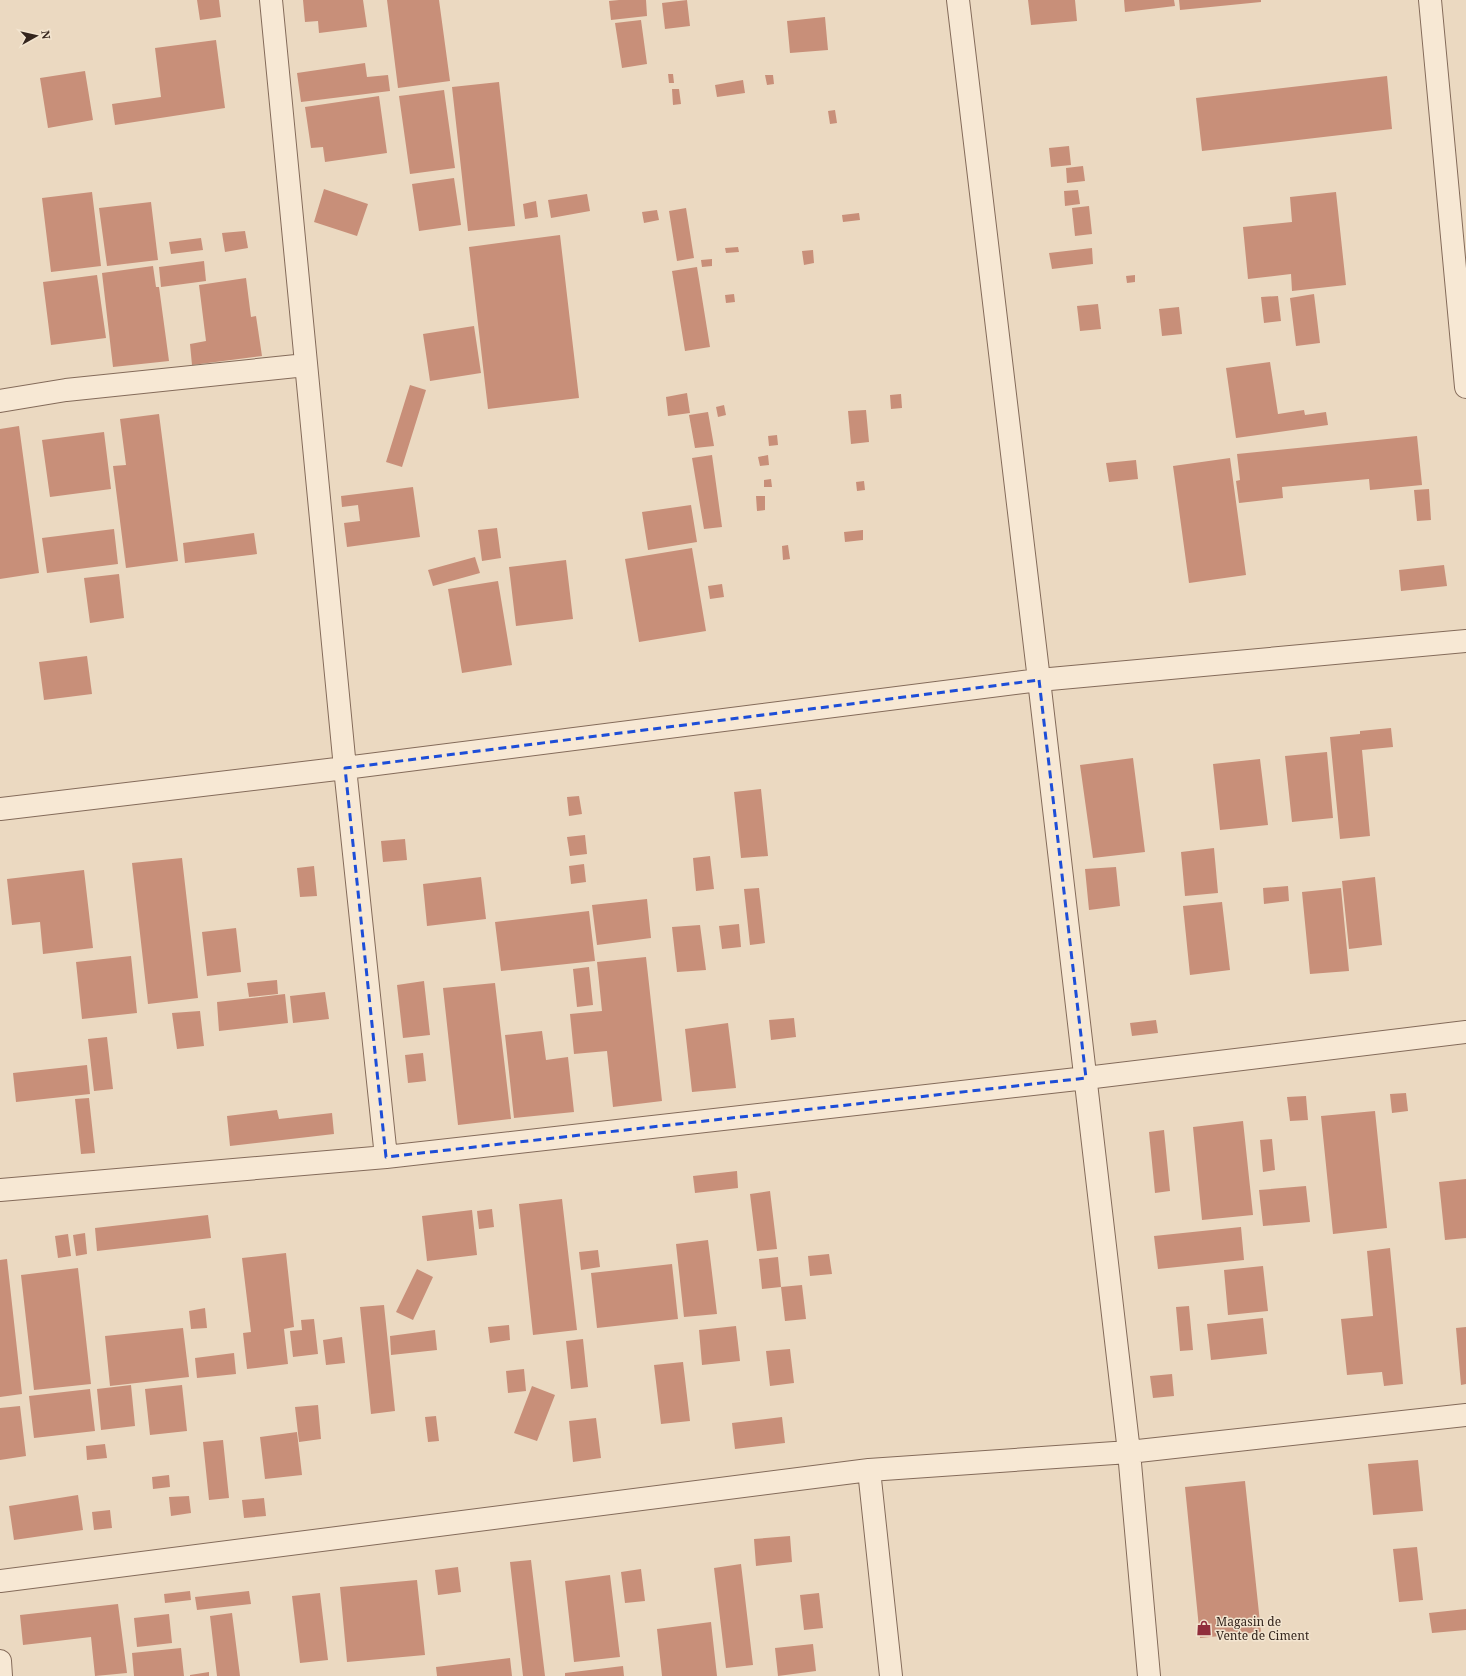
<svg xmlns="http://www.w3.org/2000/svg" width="1466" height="1676" viewBox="0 0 1466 1676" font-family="'Noto Serif',serif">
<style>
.building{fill:#c88f79}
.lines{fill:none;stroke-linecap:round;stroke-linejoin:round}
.minor-casing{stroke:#846b5a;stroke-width:24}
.minor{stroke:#f7e8d4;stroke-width:22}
.marked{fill:none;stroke:#1d4ed8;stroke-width:3;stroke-dasharray:8 5;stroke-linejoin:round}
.labels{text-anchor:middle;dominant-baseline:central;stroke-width:3;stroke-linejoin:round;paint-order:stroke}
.poi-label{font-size:12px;fill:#34251d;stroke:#f3e5d0;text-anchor:start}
</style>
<rect width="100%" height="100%" fill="#ebd9c1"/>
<path class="building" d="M197,0h22l2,17 -21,3z
M303,0h60l4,27 -48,6 -1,-12 -13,1z
M387,0h52l11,81 -52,7z
M619,0h27l1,16 -36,4 -2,-19z
M687,0l3,26 -25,3 -3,-26z
M1028,0h47l2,21 -46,4z
M1124,0h50l1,6 -50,6z
M1179,0h82v2l-81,8z
M825,17l3,33 -38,3 -3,-32z
M641,20l6,44 -25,4 -7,-45z
M216,40l9,68 -110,17 -3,-21 49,-7 -6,-49z
M365,63l2,14 21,-2 2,16 -89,11 -4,-29z
M85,71l8,49 -45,8 -8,-50z
M668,74h5l1,9h-5z
M765,75h8l1,9 -7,1z
M1387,76l5,53 -190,22 -6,-53z
M743,80l2,13 -28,4 -2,-12z
M499,82l16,144 -47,5 -16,-144z
M672,89h7l2,15 -8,1z
M444,90l11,78 -45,6 -11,-78z
M379,96l8,57 -62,9 -2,-15 -12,1 -6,-41z
M835,110l2,13 -7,1 -2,-13z
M1069,146l2,19 -20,2 -2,-19z
M1083,166l2,15 -18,2 -1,-15z
M454,178l7,47 -42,6 -7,-47z
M324,189l44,15 -11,32 -43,-14z
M1078,190l2,14 -15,2 -1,-15z
M92,192l9,74 -50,6 -9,-74z
M1336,192l10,93 -54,6 -1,-17 -43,5 -5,-52 49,-5 -2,-25z
M587,194l3,17 -39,7 -3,-18z
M536,201l2,16 -13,2 -2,-15z
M151,202l7,58 -51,6 -8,-58z
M1089,206l3,28 -17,2 -3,-28z
M686,208l8,50 -17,3 -8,-50z
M657,210l2,10 -15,3 -2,-11z
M859,213l1,7 -17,2 -1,-7z
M245,231l3,17 -23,4 -3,-19z
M560,235l19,163 -91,11 -19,-162z
M201,238l2,12 -32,4 -2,-12z
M738,247l1,5 -13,1 -1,-5z
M1092,248l1,16 -41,5 -3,-16z
M813,250l1,13 -10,2 -2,-14z
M712,259v7l-10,1 -1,-7z
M204,261l2,20 -45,6 -2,-20z
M153,266l3,21h3l10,74 -56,6 -11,-94z
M697,267l13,80 -25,4 -13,-80z
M97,275l9,63 -55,7 -8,-63z
M1135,275v7l-8,1 -1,-7z
M246,278l5,39 5,-1 6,40 -70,9 -2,-21 16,-3 -7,-56z
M734,294l1,8 -9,1 -1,-8z
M1314,294l6,49 -24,3 -6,-48z
M1278,296l3,25 -17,2 -3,-26z
M1098,304l3,25 -21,2 -3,-25z
M1179,307l3,27 -20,2 -3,-27z
M474,326l7,47 -51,8 -7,-47z
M1270,362l8,52 26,-4 1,5 21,-3 2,13 -92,13 -10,-70z
M410,385l16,5 -24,77 -16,-5z
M687,393l3,20 -22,3 -2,-19z
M901,394l1,14 -11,1 -1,-14z
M724,405l2,10 -8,2 -2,-10z
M866,410l3,32 -18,2 -3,-33z
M708,412l6,34 -19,2 -6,-33z
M159,414l19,147 -52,7 -13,-102 13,-1 -6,-46z
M19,426l20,147 -39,6v-150z
M104,432l7,57 -61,8 -8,-57z
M777,435l1,10 -9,1 -1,-10z
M1417,436l5,49 -52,5 -1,-11 -87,8 1,11 -44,5 -3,-22 4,-1 -3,-26z
M712,455l10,72 -18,2 -12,-71z
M768,455l1,10 -9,1 -2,-9z
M1230,458l16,117 -57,8 -16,-117z
M1136,460l2,19 -29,3 -3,-19z
M771,479l1,8h-8v-7z
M864,481l1,9 -8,1 -1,-9z
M413,487l7,50 -73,10 -3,-24 16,-2 -2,-16 -16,2 -1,-11z
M1429,489l2,31 -14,1 -3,-31z
M756,496h9v14l-8,1z
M691,505l6,37 -49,8 -6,-38z
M497,528l4,30 -19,3 -4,-31z
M114,529l4,35 -71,9 -5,-35z
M863,530v10l-18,2 -1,-10z
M254,533l3,21 -72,9 -2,-20z
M788,545l2,14 -7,1 -1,-14z
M692,548l14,83 -67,11 -14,-83z
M475,557l5,16 -47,13 -5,-16z
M566,560l7,59 -57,7 -7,-59z
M1444,565l3,21 -46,5 -2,-21z
M119,574l5,44 -34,5 -6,-45z
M498,581l14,84 -50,8 -14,-84z
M722,584l2,13 -14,2 -2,-13z
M87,656l5,38 -48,6 -5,-38z
M1391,728l2,19 -31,3 -1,-11 9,97 -30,3 -10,-102 30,-3v-3z
M1327,752l6,66 -41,4 -7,-66z
M1133,758l12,94 -52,6 -13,-93z
M1260,759l8,66 -48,5 -7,-66z
M761,789l7,67 -27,2 -7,-66z
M579,796l3,18 -13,2 -2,-19z
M585,835l2,19 -17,2 -3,-19z
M405,839l2,21 -24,2 -2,-21z
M1214,848l4,45 -33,3 -4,-44z
M710,856l4,33 -18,2 -3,-33z
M182,858l16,140 -50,6 -16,-141z
M584,864l2,18 -15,2 -2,-18z
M314,866l3,30 -17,1 -3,-29z
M1116,867l4,39 -31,4 -4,-41z
M84,870l9,78 -50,6 -3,-32 -28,3 -5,-46z
M481,877l5,42 -59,7 -4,-42z
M1375,877l7,68 -33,4 -7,-68z
M1288,886l1,15 -25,3 -1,-16z
M759,888l6,55 -15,2 -6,-56z
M1341,888l8,83 -39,3 -8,-82z
M647,899l4,39 -54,7 -5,-40z
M1222,902l8,68 -40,5 -7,-69z
M589,911l6,50 -94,10 -6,-49z
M739,924l2,23 -19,2 -3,-23z
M700,925l6,45 -29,2 -5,-45z
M236,928l5,44 -34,4 -5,-44z
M131,956l6,57 -55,6 -6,-57z
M646,957l16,144 -49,6 -6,-56 -33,3 -4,-40 32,-3 -5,-49z
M589,967l4,38 -16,2 -4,-38z
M277,980l1,14 -29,3 -2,-14z
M424,981l6,54 -27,3 -6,-53z
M495,983l16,136 -53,6 -15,-137z
M325,992l4,27 -36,4 -3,-27z
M285,994l3,29 -69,8 -2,-29z
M200,1011l4,35 -27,3 -5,-36z
M794,1018l2,19 -25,3 -2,-20z
M1156,1020l2,13 -26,3 -2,-13z
M728,1023l8,65 -44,4 -7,-63z
M542,1031l4,29 22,-3 6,55 -60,6 -9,-83z
M107,1037l6,52 -19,2 -6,-52z
M423,1053l3,28 -18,2 -3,-28z
M87,1065l3,29 -74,8 -3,-29z
M1406,1093l2,18 -16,2 -2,-19z
M1306,1096l2,24 -18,1 -3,-24z
M89,1098l6,55 -14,1 -6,-55z
M277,1110l2,9 53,-6 2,21 -104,12 -3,-30z
M1375,1111l12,117 -54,6 -12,-118z
M1243,1121l10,94 -51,5 -9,-93z
M1164,1130l6,61 -15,2 -6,-61z
M1272,1139l3,31 -12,2 -3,-32z
M737,1171l1,17 -43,5 -2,-17z
M1466,1179v59l-21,2 -6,-58z
M1306,1186l4,36 -47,4 -4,-36z
M770,1191l7,58 -20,2 -7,-57z
M562,1199l15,131 -44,5 -14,-131z
M492,1209l2,18 -15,2 -2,-18z
M472,1210l5,45 -50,6 -5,-45z
M208,1215l3,23 -114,13 -2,-23z
M1241,1227l3,33 -86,9 -4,-33z
M85,1233l2,21 -11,2 -3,-21z
M68,1234l3,22 -13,2 -3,-22z
M708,1240l9,74 -33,3 -8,-73z
M1390,1248l13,136 -19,2 -2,-14 -35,3 -6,-56 32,-3 -6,-65z
M598,1250l2,17 -19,3 -2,-18z
M286,1253l8,74 -10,2 4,35 -41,5 -4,-36 8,-1 -9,-74z
M829,1254l3,20 -22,2 -2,-20z
M778,1257l3,30 21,-2 4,34 -21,2 -4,-34 -19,2 -3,-30z
M7,1259l15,135 -22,3v-137z
M672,1264l6,55 -81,9 -6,-55z
M1263,1266l5,45 -40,4 -4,-45z
M78,1268l13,116 -57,6 -13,-115z
M417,1269l16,8 -20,43 -17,-8z
M384,1305l11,106 -24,3 -11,-107z
M1189,1306l4,44 -13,1 -4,-44z
M205,1308l2,20 -16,1 -2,-18z
M1263,1318l4,36 -56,6 -4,-36z
M314,1319l4,35 -25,3 -3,-26 12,-1 -1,-10z
M509,1325l1,15 -20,3 -2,-16z
M736,1326l4,35 -38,4 -3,-35z
M1466,1327v57l-5,1 -5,-57z
M183,1328l6,49 -79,9 -5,-50z
M435,1330l2,20 -46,5 -1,-19z
M342,1337l3,26 -19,2 -3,-25z
M583,1339l5,48 -17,2 -5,-48z
M790,1349l4,34 -24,3 -4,-35z
M234,1353l2,21 -39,4 -2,-20z
M683,1362l7,59 -29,3 -7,-59z
M524,1369l2,22 -18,2 -2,-22z
M1172,1374l2,22 -21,2 -3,-22z
M131,1385l4,41 -34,4 -4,-41z
M182,1385l5,46 -37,4 -5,-46z
M532,1386l23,9 -18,46 -23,-8z
M90,1389l5,42 -61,7 -5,-42z
M318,1405l3,34 -22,3 -4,-35z
M20,1406l6,50 -26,4v-52z
M436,1416l3,25 -11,1 -3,-25z
M782,1417l3,26 -50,6 -3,-26z
M596,1418l5,40 -28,4 -4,-41z
M297,1432l5,43 -37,4 -5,-42z
M223,1440l6,58 -20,2 -6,-58z
M105,1444l2,14 -20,2 -1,-14z
M1418,1460l5,51 -50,4 -5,-51z
M169,1475l1,12 -17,2 -1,-12z
M1245,1481l16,151 -61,6 -15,-151z
M78,1495l5,35 -69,10 -5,-34z
M189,1496l2,17 -20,3 -2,-19z
M264,1498l2,18 -22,2 -2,-18z
M110,1510l2,18 -18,2 -2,-18z
M790,1536l2,26 -36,4 -2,-27z
M1417,1547l6,53 -24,2 -6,-53z
M531,1560l14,116h-22l-13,-114z
M741,1564l12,101 -27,3 -12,-100z
M458,1567l3,25 -23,3 -3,-25z
M641,1569l4,32 -20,2 -4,-31z
M610,1575l10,82 -46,5 -9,-81z
M417,1580l8,75 -78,7 -7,-75z
M190,1591l1,9 -26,3 -1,-9z
M249,1591l2,13 -54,6 -2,-13z
M320,1593l8,67 -28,3 -8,-67z
M819,1593l4,35 -19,2 -4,-35z
M118,1604l9,69 -32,3 -4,-39 -68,8 -3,-30z
M1466,1609v21l-34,3 -3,-20z
M232,1613l8,63h-23l-7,-60z
M169,1614l3,29 -35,4 -3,-29z
M711,1622l6,54h-55l-5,-47z
M813,1644l3,27 -38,5 -3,-28z
M181,1648l3,28h-50l-2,-23z
M510,1658l2,18h-75l-1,-9z
M623,1666l1,10h-59v-3z
M209,1672v4h-19v-1z"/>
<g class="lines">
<defs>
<path id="minor" d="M271,0l74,768 41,389
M958,0l81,680 90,772 20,224
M1430,0l36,387
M0,401l66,-11 240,-25
M0,809l345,-41 694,-88 427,-39
M0,1190l386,-33 700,-79 380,-46
M869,1470l22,206
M0,1581l869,-111 260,-18 337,-37
M0,1661l1,15"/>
</defs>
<use href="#minor" class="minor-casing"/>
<use href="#minor" class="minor"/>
</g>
<path class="marked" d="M1039,680l47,398 -700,79 -41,-389z"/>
<defs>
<symbol id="shop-bare" viewBox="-9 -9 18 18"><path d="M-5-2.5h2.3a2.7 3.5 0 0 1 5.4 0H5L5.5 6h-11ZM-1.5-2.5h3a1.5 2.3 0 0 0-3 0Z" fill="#902d3b" stroke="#f3e5d0" stroke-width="2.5" paint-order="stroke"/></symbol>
</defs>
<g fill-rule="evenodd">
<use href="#shop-bare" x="1193" y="1617" width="22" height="22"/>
</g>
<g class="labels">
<g class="poi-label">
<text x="1216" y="1621">Magasin de<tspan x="1216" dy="14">Vente de Ciment</tspan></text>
</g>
</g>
<g transform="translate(36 36) rotate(82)" stroke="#f3e5d0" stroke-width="3" paint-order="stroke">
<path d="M0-3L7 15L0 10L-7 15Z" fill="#34251d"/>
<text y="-6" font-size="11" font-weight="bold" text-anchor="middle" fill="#34251d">N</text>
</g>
</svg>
